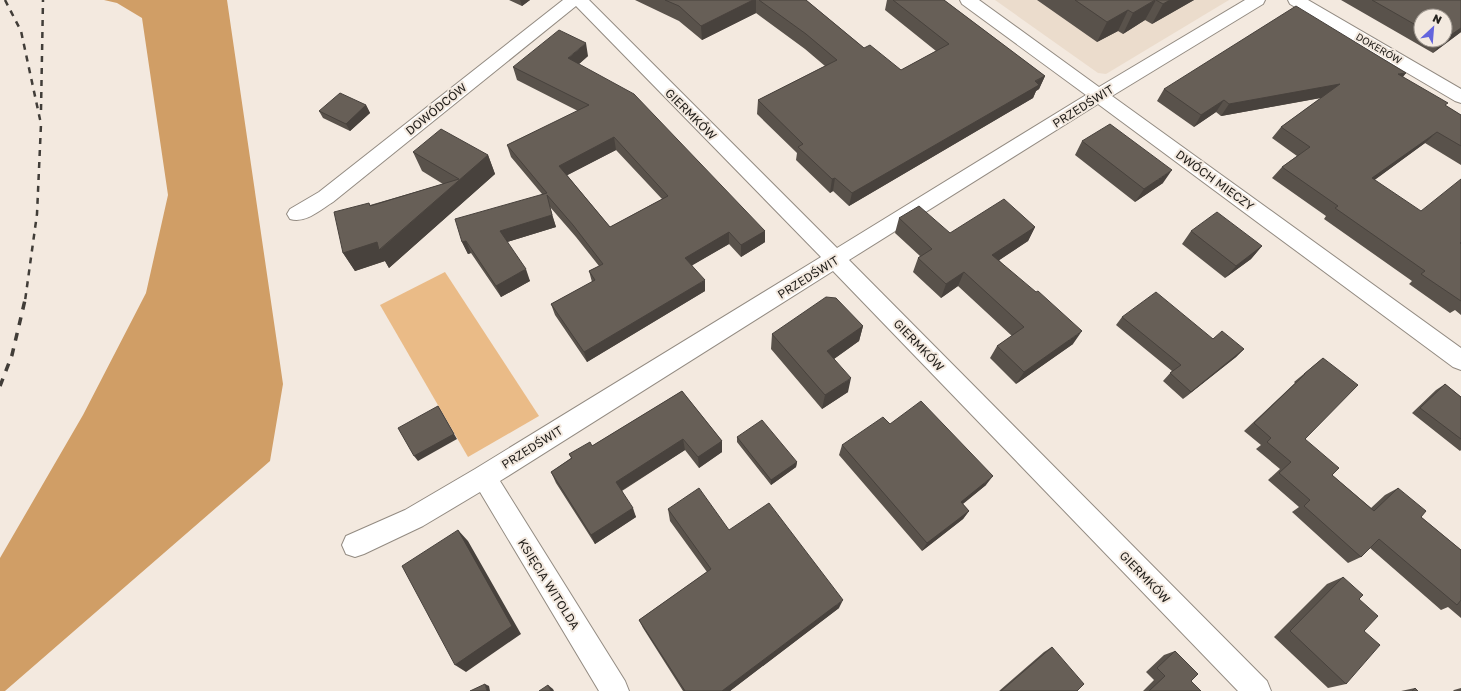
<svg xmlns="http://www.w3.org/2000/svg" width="1461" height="691" viewBox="0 0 1461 691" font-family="'Golos Text',sans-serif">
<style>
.built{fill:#ebdccc}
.green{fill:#eabb87}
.forest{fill:#d09e66}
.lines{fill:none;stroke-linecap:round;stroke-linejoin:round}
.street-casing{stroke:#938b82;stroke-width:2}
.street{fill:#fff;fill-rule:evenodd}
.rail-far1{stroke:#413d38;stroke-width:2.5;stroke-dasharray:6 6;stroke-linecap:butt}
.rail{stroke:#413d38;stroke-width:3.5;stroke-dasharray:8 8;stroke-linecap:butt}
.wall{fill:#59524b;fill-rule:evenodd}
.shaded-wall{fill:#48423d}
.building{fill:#675f57;stroke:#48423d;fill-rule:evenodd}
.labels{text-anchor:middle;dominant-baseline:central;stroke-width:4;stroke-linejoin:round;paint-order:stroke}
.far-street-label{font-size:10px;fill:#24211d;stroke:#f3e9df}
.street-label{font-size:12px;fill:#24211d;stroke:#f3e9df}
</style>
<rect width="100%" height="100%" fill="#f3e9df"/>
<path class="built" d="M995,0h234l-123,74 -8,-1z"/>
<path class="green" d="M445,272l94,144 -71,41 -88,-152z"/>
<path class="forest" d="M104,0h123l56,384 -13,77 -265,230h-5v-133l83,-143 63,-122 22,-98 -26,-177 -25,-15z"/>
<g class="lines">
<defs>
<path id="street" d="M563,0h26l248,248 249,-153 -124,-91 -2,-4h19l120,87 146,-87h20l-2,4 -151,92 349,252v22l-8,-3 -355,-263 -249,156 418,421 4,10h-33l-405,-420 -333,210 125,200 4,10h-30l-119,-199 -57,34 -59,28 -9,3 -9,-3 -4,-9 4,-9 59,-26 70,-41 346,-212 -245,-251 -243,196c-13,8 -28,22 -43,17l-3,-5 3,-5 29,-17z
M1288,0h20l153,89v14l-6,-2 -165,-97z"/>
</defs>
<use href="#street" class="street-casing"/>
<use href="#street" class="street"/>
<path class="rail-far1" d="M5,0l16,31 20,93 -4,90 -12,87
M41,110l2,-110"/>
<path class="rail" d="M0,386l12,-31 13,-55"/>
</g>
<path class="wall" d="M509,0h21l-8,6z
M635,0h171l58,48 37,22 35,-19 -51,-41 2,-10h57l101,76 -6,13 -3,2 -3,7 -184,108 -16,-15 -3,2 -34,-33 1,-7 -40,-39 1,-14 67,-34 -20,-17 -49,-36 -54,27 -23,-19z
M1037,0h157l-42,24 -7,-4 -22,14 -5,-3 -21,11z
M1341,0h120v32l-28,21zM1421,16l24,24h-24z
M588,56l-9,8 186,167v11l-24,15 -12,-13 -37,21 13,26 -118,71 -32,-47 -4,-11 41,-22 -3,-11 10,-5 -23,-29 -26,-30 6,20 -49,15 23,39 -29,16 -30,-44 -3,1 -6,-12 80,-48 -31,-37 -4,-12 71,-34 -61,-31 -4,-13zM616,150l46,49 -52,28 -43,-52z
M1406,73l-3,4 43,29 15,9v50l-36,-22 -51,37 87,64v71l-6,-5 -5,3 -41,-29 3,-3 -88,-62 2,-3 -54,-38 10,-11 15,-11 -25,-18 9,-11 40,-29 -100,18 -5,-4 -22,15 -37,-26 7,-12z
M366,105l4,8 -20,18 -27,-13 -4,-7z
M1082,141l81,42 -28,19 -60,-47z
M413,152l75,3 7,19 -106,94 -4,-7 -30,10 -12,-18 27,-48 73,-21 -21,-13z
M899,218l51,15 85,-6 -7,14 -29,19 74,84 -57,40 -26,-26 7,-12 15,-10 -54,-50 -17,12 -28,-26 5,-14 2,-2 -25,-23z
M1191,231l71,15 -11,13 -26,19 -43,-34z
M1122,317l91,22 31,10 -8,8 -53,42 -20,-18 9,-10 -56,-46z
M863,326l-4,15 -25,18 14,33 -26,17 -51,-60 1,-15z
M1323,358l-18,81 27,36 39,33 14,-13 13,-7 23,29 40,33v68l-13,-11 -7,3 -71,-62 -9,9 -13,6 -56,-51 7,-5 -31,-27 12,-11 -24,-20 5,-4 -17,-14 51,-48 -1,-1z
M1445,384l16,13v53l-1,1 -48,-38 24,-23z
M682,391l40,50v11l-23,16 -14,-18 -63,41 14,26 -41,27 -39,-61 -5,-11 20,-14 -2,-4 23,-8z
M890,424l96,61 -23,19 6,7 -6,8 -41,32 -83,-96 3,-10z
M737,437l60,25 -1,5 -25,18 -34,-43z
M668,509l61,21 110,78 -109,83h-47l-40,-63 -4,-8 68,-48 -37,-51z
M1343,577l16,22 5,32 -18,53 -18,4 -54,-51 53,-53z
M1052,647l25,44h-78l45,-39z
M1175,651l16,30 10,10h-58l11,-11 -8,-8 18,-17z
M1415,688l3,3h-17z
M1461,688v3h-8l1,-1z"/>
<path class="shaded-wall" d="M520,0h10l-8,6z
M753,0h3v13l-54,27 -1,-14z
M1156,0l-11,20 -22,14 10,-21z
M1170,0h24l-42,24 11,-20z
M1128,10l-10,21 -21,11 10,-20z
M1461,28v4l-28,21 10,-12z
M586,43l2,13 -17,15 -3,-13z
M1406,73l-10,11 2,-10z
M1045,76l-6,13 -3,2 -3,7 -184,108 3,-13z
M1340,84l-9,12 -110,20 8,-12z
M1224,100l-8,12 -22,15 7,-12z
M366,105l4,8 -20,18 -4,-7z
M1437,132l-12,11 -64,47 11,-12z
M614,137l2,13 -54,28 -3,-12z
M488,155l7,19 -106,94 -4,-7 -30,10 -12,-18 34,-11 4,7z
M1172,170l-9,13 -28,19 9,-13z
M835,178l-2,13 -3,2 2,-14z
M552,215l4,12 -52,16 -4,-12z
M1035,227l-7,14 -42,28 6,-14z
M765,231v11l-24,15v-12z
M729,232v12l-43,25 -1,-11z
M466,241l5,12 -3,1 -6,-12z
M1262,246l-11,13 -26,19 11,-12z
M526,269l4,12 -29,16 -5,-11z
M964,272l-6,14 -17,12 5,-14z
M705,280v11l-118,71 -3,-10z
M863,326l-4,15 -35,25 3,-15z
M1082,331l-9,13 -57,40 8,-12z
M1244,349l-8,8 -53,42 8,-7z
M851,378l-3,14 -26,17 3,-14z
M438,406l19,33 -39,22 -4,-5z
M683,439l2,11 -66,42 -3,-10z
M722,441v11l-23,16 -1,-11z
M797,462l-1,5 -25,18v-5z
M993,476l-7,9 -31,25 6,-8z
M633,508l3,9 -41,27 -4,-9z
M969,511l-6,8 -41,32 5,-8z
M458,530l10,11 53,93 -55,38 -11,-7z
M843,600l-4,8 -109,83h-8z
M485,684l4,2 1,5h-3z
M548,685l5,4 1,2h-3z"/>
<path class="building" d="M665,0h88l-52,26 -22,-20z
M759,0h47l58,48 6,-3 31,25 48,-26 -56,-44h51l101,76 -10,5 4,4 -187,108 -17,-15 -3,1 -34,-32 5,-3 -45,-44 79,-40 -31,-26z
M1075,0h80l-22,13 -5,-3 -21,12z
M1156,0h14l-7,4z
M1372,0h89v28l-16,11v-23h-24v12z
M1296,6l110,67 -8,1 50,29 -3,2 16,10v31l-24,-14 -65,46 49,33 40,-32v63l-1,1 1,1v57l-40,-27 4,-3 -90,-63 3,-2 -56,-39 28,-20 -29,-20 59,-43 -111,20 -5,-4 -23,15 -37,-26z
M559,30l27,13 -18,15 66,36 131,137 -24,14 -12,-13 -44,26 20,22 -121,72 -33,-48 44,-24 -6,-9 14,-7 -30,-39 -26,-30 5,20 -52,16 26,38 -30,17 -30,-45 -4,1 -7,-23 92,-26 -40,-48 82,-40 -76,-38zM614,137l54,59 -58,31 -51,-61z
M340,93l26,12 -20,19 -27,-13z
M1110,124l62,46 -28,19 -62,-48z
M441,129l47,26 -109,95 -2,-8 -34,11 -9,-41 35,-9 1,3 89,-27 -46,-27z
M1004,199l31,28 -43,28 44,37 2,-1 44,40 -58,41 -27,-26 27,-19 -60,-55 -18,12 -28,-26 14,-9 -33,-31 20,-12 31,27z
M1217,212l45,34 -26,20 -45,-35z
M1156,292l57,47 9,-8 22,18 -53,43 -21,-19 11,-8 -59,-48z
M826,297l10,1 27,28 -36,25 24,27 -26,17 -53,-61z
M1323,358l35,27 -53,54 34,29 -7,7 42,36 24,-23 28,23 -5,6 40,33v50l-4,5 -78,-66 -18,18 -57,-51 6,-6 -31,-27 12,-11 -24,-20 4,-4 -17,-15 51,-49h-1z
M1445,384l16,13v42l-41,-31z
M682,391l40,50 -24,16 -15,-18 -67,43 17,26 -42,27 -40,-63 21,-14 -3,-4 21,-12 2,4z
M921,401l72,75 -32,26 8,9 -42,32 -85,-98 41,-28 7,7z
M438,406l16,28 -40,22 -16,-28z
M762,420l35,42 -26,18 -34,-43z
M699,488l30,42 40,-27 74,97 -121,91h-37l-46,-71 72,-51 -43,-60z
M458,530l54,96 -57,39 -53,-99z
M1343,577l20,18 -4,4 19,17 -14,15 16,14 -34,39 -56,-53z
M1052,647l32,37 -7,7h-76z
M1175,651l23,23 -7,7 10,10h-52l16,-15 -8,-8z
M485,684l2,7h-17z
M548,685l3,6h-12z
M1415,688l3,3h-6z"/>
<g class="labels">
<g class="far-street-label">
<text transform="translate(1379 48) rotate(30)">DOKERÓW</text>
</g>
<g class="street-label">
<text transform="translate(1083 106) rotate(-32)">PRZEDŚWIT</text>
<text transform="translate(436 109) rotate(-39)">DOWÓDCÓW</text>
<text transform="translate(691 114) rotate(45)">GIERMKÓW</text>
<text transform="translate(1215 180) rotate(36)">DWÓCH MIECZY</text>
<text transform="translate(808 277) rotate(-32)">PRZEDŚWIT</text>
<text transform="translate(919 345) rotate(46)">GIERMKÓW</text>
<text transform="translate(532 447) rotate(-32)">PRZEDŚWIT</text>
<text transform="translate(1145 577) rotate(46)">GIERMKÓW</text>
<text transform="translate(549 584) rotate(58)">KSIĘCIA WITOLDA</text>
</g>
</g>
<g transform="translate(1433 28) rotate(26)"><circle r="19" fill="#f3e9df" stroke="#a09991"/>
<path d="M0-3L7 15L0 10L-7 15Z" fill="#6364dd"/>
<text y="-6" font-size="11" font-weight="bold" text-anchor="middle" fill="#24211d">N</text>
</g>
</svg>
